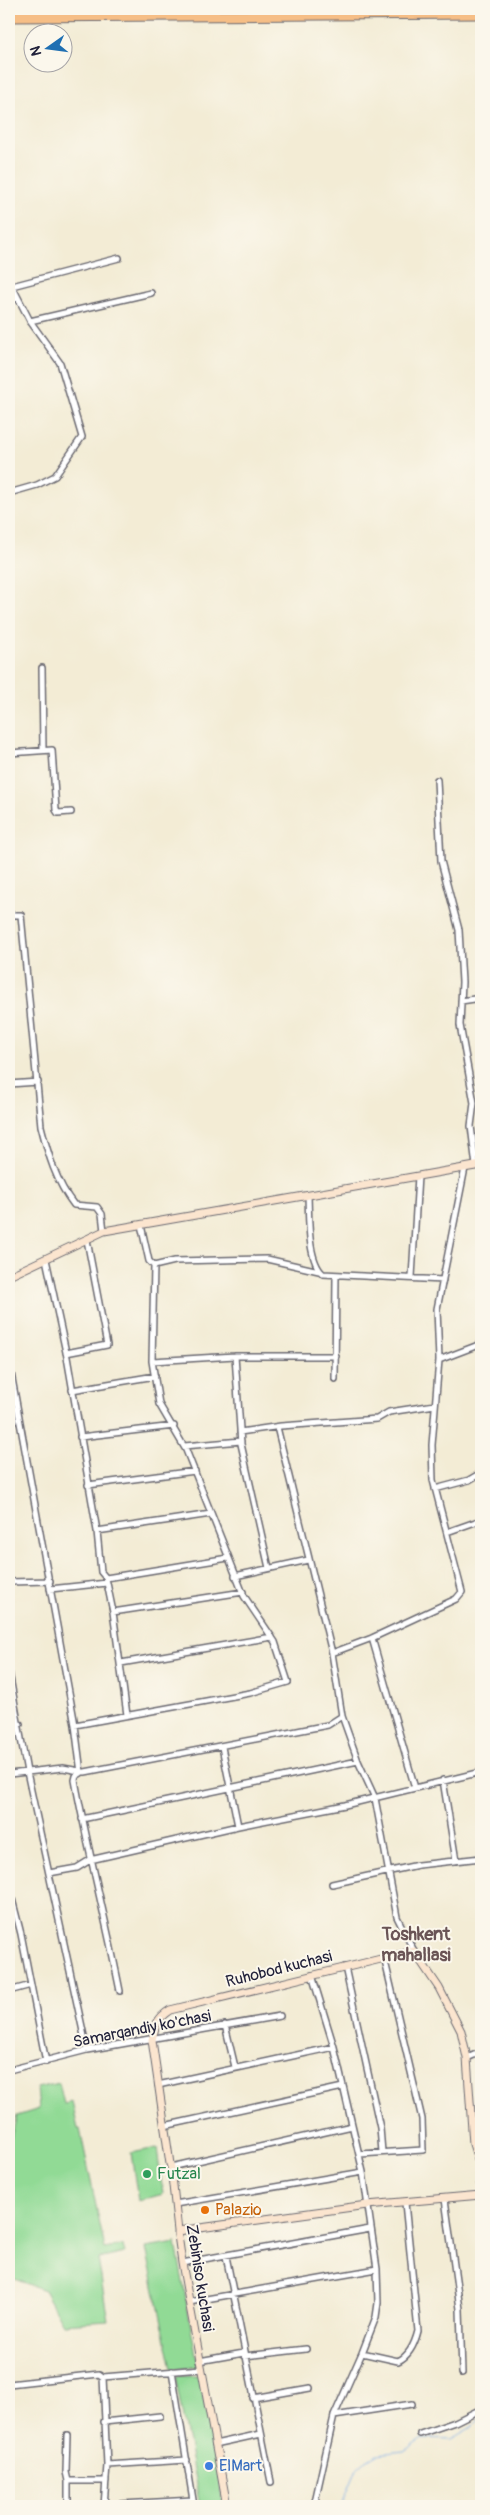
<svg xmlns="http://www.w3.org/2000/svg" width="490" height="2515" viewBox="0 0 490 2515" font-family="Pangolin,sans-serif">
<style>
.green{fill:#91da95;stroke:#5a7e68}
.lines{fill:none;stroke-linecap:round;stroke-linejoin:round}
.stream{stroke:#7aace6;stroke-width:1}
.street-casing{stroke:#6b6971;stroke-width:8}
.secondary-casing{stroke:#6b6971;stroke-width:9}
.highway-casing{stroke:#6b6971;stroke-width:11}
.street{stroke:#fff;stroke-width:5}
.secondary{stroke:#fbe5cf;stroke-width:7}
.highway{stroke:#f6be86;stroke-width:9}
.leisure-dot{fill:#2e9e5b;stroke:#fbf7ec;stroke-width:2}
.food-dot{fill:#e8710a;stroke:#fbf7ec;stroke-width:2}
.shop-dot{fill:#3f7fe0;stroke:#fbf7ec;stroke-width:2}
.labels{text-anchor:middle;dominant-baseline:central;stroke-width:4;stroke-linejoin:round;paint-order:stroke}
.street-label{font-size:16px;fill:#22223b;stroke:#fbf7ec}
.leisure-label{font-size:16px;fill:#27864d;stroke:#fbf7ec;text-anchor:start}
.food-label{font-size:16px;fill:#c56008;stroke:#fbf7ec;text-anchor:start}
.shop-label{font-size:16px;fill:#366cbe;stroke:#fbf7ec;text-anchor:start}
.neighbourhood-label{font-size:18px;font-weight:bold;fill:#6a5455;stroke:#fbf7ec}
</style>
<rect width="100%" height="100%" fill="#fbf7ec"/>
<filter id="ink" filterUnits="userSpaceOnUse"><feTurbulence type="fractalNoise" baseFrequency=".02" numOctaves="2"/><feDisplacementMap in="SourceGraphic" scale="10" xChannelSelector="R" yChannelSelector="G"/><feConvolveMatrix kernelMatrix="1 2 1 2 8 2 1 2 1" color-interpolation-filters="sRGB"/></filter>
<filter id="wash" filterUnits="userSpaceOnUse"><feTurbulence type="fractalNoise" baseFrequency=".0096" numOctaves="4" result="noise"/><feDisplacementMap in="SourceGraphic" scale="20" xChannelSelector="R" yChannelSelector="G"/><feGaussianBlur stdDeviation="1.12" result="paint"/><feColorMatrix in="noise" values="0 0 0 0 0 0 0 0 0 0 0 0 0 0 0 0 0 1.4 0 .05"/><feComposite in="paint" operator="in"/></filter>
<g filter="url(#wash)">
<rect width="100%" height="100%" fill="#f3ecd5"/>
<path class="green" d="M59,2083l5,21 8,-2 6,27h2l25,120 18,-3 2,7 -27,6 10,62 -45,3 -19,-34 -35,-13v-132l8,-29 22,-7 -2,-21z
M157,2148l6,46 -25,7 -7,-48z
M176,2243l22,124 -23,2h-3l-26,-121z
M175,2376h24l25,130h-24z"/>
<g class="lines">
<path class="stream" d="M341,2506l14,-33 11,-13 11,-6 27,-3 20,-13 27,1 19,-11 11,-11"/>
</g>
</g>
<g filter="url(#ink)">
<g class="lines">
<defs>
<path id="street" d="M9,300l9,-2
M30,321l121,-28
M9,493l28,-8 18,-9 27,-39 -22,-74 -30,-42 -18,-35 107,-28
M42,668l1,82
M9,753l43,-3 4,60 2,3 13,-1
M9,780l1,32
M437,780l4,81 18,69 3,52 -2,43 14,78 -3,23 5,40
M9,915h12l20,211c7,28 15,56 33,79l23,2 5,7 2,17
M461,1001l20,-3
M9,1084l29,-2
M465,1168l-28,141 2,51 42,-16
M308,1196c1,20 -1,64 15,78l120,6
M46,1259l21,98 30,174 4,41 5,6 7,34 14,103
M154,1266l21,-5 92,-2 52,12
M412,1277l6,-101
M66,1353l41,-8 -20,-105
M235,1356l6,88 28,124
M152,1361l83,-5h101
M9,1362l66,363 6,48 -5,3 -1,4c13,71 31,140 45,211
M335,1379l1,-103
M72,1390l83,-14
M277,1427l55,226 10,63 16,45 17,37 22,119 17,34
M240,1432l41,-6 96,-7 12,-7 46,-7
M80,1437l94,-11
M184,1446l57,-5
M88,1485l107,-14
M435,1489l34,-9 12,-7
M97,1531l114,-17
M447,1532l34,-12
M235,1576l73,-16
M106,1578l122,-20
M9,1582l41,-1
M50,1589l57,-6
M113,1612l130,-20
M372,1638l43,150
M332,1653l40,-15 84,-39 6,-7 -29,-112 -1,-35 7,-85
M121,1663l151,-26
M9,1672l18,100 60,278
M75,1725l175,-32 38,-11 -13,-40 -31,-46 -58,-146 -27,-46 -7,-43 2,-95 -5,-5 -8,-36
M9,1726l11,-2
M222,1747l16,79
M9,1774l54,-6 22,4 243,-47 14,-9
M443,1780l13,81
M82,1819l276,-58
M49,1873l28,-5 13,-8 148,-34 107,-21 136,-33
M332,1884l86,-19 63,-7
M9,1887l12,47 25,128
M345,1967l35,161 2,24
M312,1975l22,72 29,125 14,97 1,34 -2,14 -14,36 -28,63 -20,90
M9,1991l22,-6
M225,2025l10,42
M467,2058l14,-6
M9,2070l78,-20 193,-34
M158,2085l176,-38
M164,2126l179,-39
M360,2154l63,-4 -1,-31 -38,-162
M171,2167l181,-41
M445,2199l15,110 2,64
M175,2204l188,-32
M226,2256l45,226
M182,2263l188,-34
M189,2302l188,-33
M362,2353l36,8c11,-5 17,-18 20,-30l-13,-128
M245,2356l61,-7
M199,2361l45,-8
M172,2371l22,135
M103,2377l4,88 -3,41
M9,2384l90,-10 4,3 98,-8
M253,2398l57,-10
M334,2416l78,-12
M104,2422l56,-6
M420,2434l35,-12 26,-13
M67,2435l-1,37 2,9h38
M215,2444l46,-10
M107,2465l80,-5
M68,2502v-21
M104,2505l89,-5"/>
<path id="secondary" d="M9,1276l95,-45 377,-66
M178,2231l189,-26 114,-10 -2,-32 -6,-19 -6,-86 -6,-27 -22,-43 -25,-37 -244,59c-13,8 -15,16 -18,30l18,124 1,3 7,64v4l4,28 45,243"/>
<path id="highway" d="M9,9h39
M9,17l472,-3"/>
</defs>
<use href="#street" class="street-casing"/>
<use href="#secondary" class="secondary-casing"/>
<use href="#highway" class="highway-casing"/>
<use href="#street" class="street"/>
<use href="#secondary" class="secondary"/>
<use href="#highway" class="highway"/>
</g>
</g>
<circle class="leisure-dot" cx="147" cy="2174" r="5"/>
<circle class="food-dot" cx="205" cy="2210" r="5"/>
<circle class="shop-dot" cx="209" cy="2466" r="5"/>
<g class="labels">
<g class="street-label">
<text transform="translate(279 1969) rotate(-14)">Ruhobod kuchasi</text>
<text transform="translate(142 2029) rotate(-11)">Samarqandiy ko'chasi</text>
<text transform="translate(200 2278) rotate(81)">Zebiniso kuchasi</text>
</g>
<g class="leisure-label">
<text x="157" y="2174">Futzal</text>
</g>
<g class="food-label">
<text x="215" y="2210">Palazio</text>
</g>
<g class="shop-label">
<text x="219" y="2466">ElMart</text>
</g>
<g class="neighbourhood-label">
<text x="416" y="1934">Toshkent<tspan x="416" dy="21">mahallasi</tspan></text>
</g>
</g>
<rect width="490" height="2515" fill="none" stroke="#fbf7ec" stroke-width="30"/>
<g transform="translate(48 48) rotate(256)"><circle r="24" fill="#fbf7ec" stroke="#a4a2a5"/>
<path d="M0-4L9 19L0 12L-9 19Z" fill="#1f6fb2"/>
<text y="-8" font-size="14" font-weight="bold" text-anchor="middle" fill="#22223b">N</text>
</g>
</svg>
